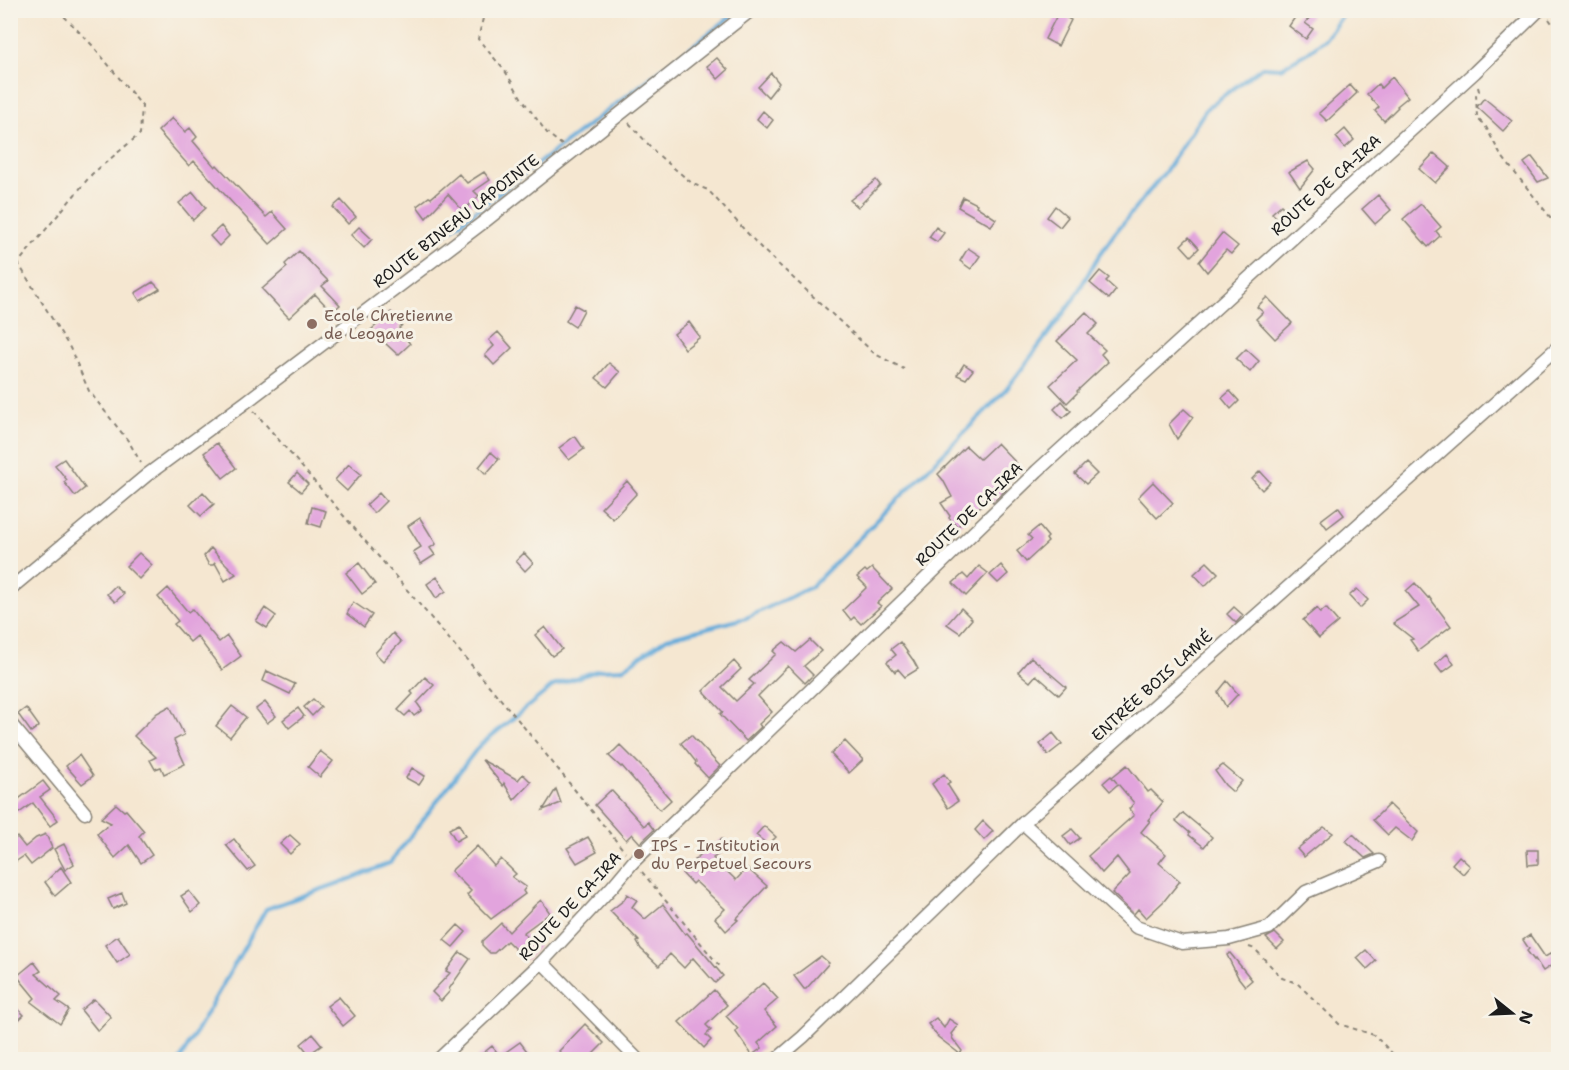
<svg xmlns="http://www.w3.org/2000/svg" width="1569" height="1070" viewBox="0 0 1569 1070" font-family="'Shantell Sans',sans-serif">
<style>
.lines{fill:none;stroke-linecap:round;stroke-linejoin:round}
.stream{stroke:#63abda;stroke-width:4}
.building{fill:#e2a4dd}
.minor-casing{stroke:#888276;stroke-width:15}
.path{stroke:#888276;stroke-width:2;stroke-dasharray:4.5 4.5;stroke-linecap:butt}
.minor{stroke:#fff;stroke-width:12}
.education-dot{fill:#8d6e63;stroke:#f7f3e8;stroke-width:2}
.labels{text-anchor:middle;dominant-baseline:central;stroke-width:6;stroke-linejoin:round;paint-order:stroke}
.street-label{font-size:16px;fill:#1c1c1c;stroke:#f7f3e8}
.education-label{font-size:16px;fill:#785e54;stroke:#f7f3e8;text-anchor:start}
</style>
<rect width="100%" height="100%" fill="#f7f3e8"/>
<filter id="ink" filterUnits="userSpaceOnUse"><feTurbulence type="fractalNoise" baseFrequency=".0167" numOctaves="2"/><feDisplacementMap in="SourceGraphic" scale="12" xChannelSelector="R" yChannelSelector="G"/><feConvolveMatrix kernelMatrix="1 2 1 2 8 2 1 2 1" color-interpolation-filters="sRGB"/></filter>
<filter id="wash" filterUnits="userSpaceOnUse"><feTurbulence type="fractalNoise" baseFrequency=".008" numOctaves="4" result="noise"/><feDisplacementMap in="SourceGraphic" scale="24" xChannelSelector="R" yChannelSelector="G"/><feGaussianBlur stdDeviation="1.35" result="paint"/><feColorMatrix in="noise" values="0 0 0 0 0 0 0 0 0 0 0 0 0 0 0 0 0 1.4 0 .05"/><feComposite in="paint" operator="in"/></filter>
<g filter="url(#wash)">
<rect width="100%" height="100%" fill="#f5e7d1"/>
<g class="lines">
<path class="stream" d="M440,238l293,-223 3,-5
M180,1060l86,-151 87,-31 37,-15 89,-117 74,-60 46,-16 23,-1 45,-31 79,-20 65,-31 195,-197 66,-88 24,-42 19,-27 50,-61 42,-64 55,-41 19,1 27,-16 17,-13 18,-24 5,-5"/>
</g>
<g id="blocks">
<path class="building" d="M1300,10h3l8,6 -6,7 8,6 -7,10 -17,-13z
M1058,13l13,7 -13,26 -13,-7z
M717,58l11,12 -10,9 -11,-13z
M771,73l8,10 -11,14 -10,-10z
M1392,77l16,20 -11,9 1,1 -14,14 -9,-10 4,-4 -12,-13 11,-10 3,4z
M1350,85l7,8 -30,28 -8,-8z
M1484,98l28,23 -9,10 -26,-24z
M763,111l10,9 -6,8 -10,-9z
M172,118l13,14 5,-4 7,9 -4,4 22,26 2,-2 49,52 6,-5 15,17 -17,15 -76,-83 -5,5 -31,-35z
M1345,129l9,11 -9,8 -9,-11z
M1434,153l16,14 -15,16 -16,-14z
M1532,157l16,21 -10,4 -14,-19z
M1308,161l7,8 -15,19 -11,-16z
M484,172l6,8 -16,11 5,5 -16,15 -15,-17 -22,24 -9,-12 12,-9 2,1 28,-24 8,9z
M876,180l4,5 -22,22 -8,-7z
M193,192l13,16 -13,12 -14,-17z
M1378,195l13,15 -16,14 -13,-15z
M963,197l14,7 -1,2 20,13 -5,7 -33,-19z
M341,200l15,17 -8,7 -15,-17z
M1421,204l20,23 -5,4 4,5 -12,11 -25,-28z
M1281,205l7,7 -9,8 -7,-7z
M1055,206l13,11 -8,10 -13,-10z
M221,226l8,10 -10,10 -9,-10z
M359,227l13,12 -8,9 -13,-13z
M936,227l8,6 -7,9 -8,-5z
M1222,233l16,13 -7,8 -5,-4 -19,22 -8,-10z
M1189,237l10,11 -8,8 -10,-11z
M968,248l12,8 -9,13 -11,-8z
M299,251l29,30 -6,5 18,19 -8,7 -17,-18 -26,24 -27,-29 25,-22 -2,-3z
M1100,271l9,7 -3,3 10,9 -7,9 -19,-16z
M153,282l7,7 -20,12 -5,-8z
M1267,297l25,26 -17,16 -19,-20 7,-7 -6,-5z
M575,305l9,5 -9,17 -9,-6z
M391,312l11,13 -3,3 11,16 -12,11 -27,-25z
M1086,312l12,12 -10,10 17,16 -4,4 7,8 -31,29 1,1 -11,11 -17,-18 27,-25 -20,-19z
M689,322l11,15 -15,12 -11,-15z
M498,332l14,16 -18,17 -9,-10 9,-9 -5,-6z
M1246,349l13,12 -9,11 -14,-13z
M609,363l11,9 -13,15 -11,-9z
M964,364l9,6 -7,9 -9,-4z
M1230,391l9,10 -8,8 -9,-11z
M1062,401l9,10 -8,7 -9,-9z
M1184,409l9,8 -16,22 -8,-15z
M575,436l9,13 -15,11 -10,-12z
M217,443l19,25 -13,10 -19,-25z
M997,443l25,26 -19,18 3,3 -13,12 -3,-3 -22,17 -11,11 -8,-9 1,-2 -9,-13 11,-6 -9,-17 -5,-6 28,-28 14,13z
M491,452l8,7 -13,15 -7,-7z
M64,459l21,29 -10,8 -11,-14 3,-2 -12,-15z
M1086,463l11,11 -11,10 -11,-10z
M349,464l12,10 -14,17 -12,-11z
M1260,471l10,11 -8,8 -10,-11z
M297,473l11,11 -7,8 -12,-10z
M627,481l10,12 -24,26 -12,-11z
M1153,482l20,21 -16,15 -19,-21z
M203,492l11,12 -13,12 -11,-11z
M379,493l7,8 -12,12 -8,-8z
M312,507l14,4 -5,16 -13,-4z
M1338,507l6,8 -17,13 -6,-8z
M420,518l16,26 -6,4 5,7 -14,9 -8,-12 8,-5 -13,-21z
M1039,526l9,11 -2,2 2,3 -22,20 -9,-11 15,-12 -4,-4z
M211,548l9,10 16,16 -11,7 -10,-18 -2,2h-4l-5,-9z
M139,553l13,12 -13,14 -13,-13z
M524,553l9,10 -8,8 -9,-10z
M1207,562l11,11 -13,13 -11,-12z
M359,563l16,21 -13,10 -16,-21z
M1001,565l7,9 -10,9 -8,-8z
M979,566l9,7 -22,23 -13,-13 10,-9 5,5z
M872,568l20,21 -15,14 4,3 -20,18 -7,-7 -3,3 -8,-10 24,-23 -10,-10 8,-7 2,2z
M437,577l9,14 -10,7 -9,-14z
M1415,583l13,15 1,-1 22,29 -33,25 -8,-11 3,-1 -20,-16 26,-16 -13,-16z
M115,586l9,8 -9,8 -8,-8z
M168,588l20,24 4,-3 27,33 8,-6 14,20 -19,14 -25,-34 -7,6 -16,-18 4,-3 -20,-24z
M1357,589l11,11 -8,8 -11,-12z
M353,602l19,13 -8,12 -17,-13z
M1234,607l9,8 -7,8 -9,-9z
M265,608l11,8 -9,12 -11,-7z
M961,608l11,11 -12,14 -13,-9z
M1317,608l3,5 6,-5 12,14 -19,16 -16,-18z
M545,627l17,22 -10,7 -17,-21z
M393,633l8,9 -18,19 -8,-8z
M810,640l11,11 -17,15 9,9 -8,8 -17,-17 -30,30 14,16 -13,12 2,3 -15,14 -26,-27 3,-2 -20,-21 31,-30 7,8 -19,18 14,14 18,-17 -5,-4 27,-26 -3,-3 11,-9 12,10z
M900,642l13,18 5,9 -13,8 -7,-8 -3,3 -8,-10 9,-7 -5,-6z
M1447,654l7,10 -12,9 -7,-9z
M1031,657l35,30 -7,8 -23,-20 -6,7 -12,-10z
M267,671l28,13 -5,10 -27,-13z
M425,677l9,8 -17,18 5,7 -8,6 -4,-5 -5,5 -7,-6 15,-16 -2,-2z
M1227,681l11,13 -12,13 -8,-15z
M313,699l8,8 -9,9 -8,-9z
M265,702l11,14 -9,7 -11,-14z
M170,706l14,29 -10,5 11,24 -21,10 -3,-7 -6,2 -5,-9 6,-3 -22,-21 23,-23z
M232,706l14,11 -16,20 -14,-11z
M26,708l13,18 -8,6 -13,-18z
M298,708l6,8 -15,12 -6,-8z
M1053,733l9,11 -14,11 -8,-11z
M691,735l29,31 -12,12 -13,-14 1,-2 -15,-19z
M845,741l18,19 -14,13 -18,-19z
M620,745l23,23 28,32 -11,10 -38,-44 -1,1 -12,-11z
M320,751l13,10 -13,16 -12,-10z
M79,755l14,21 -11,8 -16,-18z
M482,760l36,20 5,-6 8,8 -17,18 -10,-17 -1,3z
M1127,765l21,27 3,-2 12,12 -15,18 2,1 -9,11 25,22 -7,9 21,18 -16,20 -18,17 -8,-9 -4,5 -22,-21 18,-19 -13,-17 -15,16 -14,-17 46,-41 -5,-6 5,-6 -16,-19 -8,7 -7,-8 8,-7 6,7 -5,-6z
M1223,765l19,16 -9,11 -8,-7 -10,-14z
M412,768l13,8 -6,9 -13,-7z
M944,774l6,8 -3,2 11,17 -10,7 -16,-24z
M43,781l7,9 -10,7 18,23 -8,6 -17,-23 -14,10 -7,-9z
M556,789l5,14 -18,7z
M611,790l33,36 4,-4 6,8 -14,13 -8,-9 -6,6 -31,-35z
M116,804l8,7 2,-1 18,21 -5,5 13,19 -11,8 -12,-18 -14,13 -18,-24 14,-11 -10,-5z
M1389,804l29,28 -6,9 -17,-13 -7,7 -15,-15z
M1183,813l29,24 -8,10 -15,-12 1,-2 -14,-12z
M983,821l10,10 -9,9 -9,-10z
M459,824l6,12 -9,5 -7,-12z
M764,826l12,11 -8,8 -12,-10z
M1324,827l9,6 -29,24 -7,-8z
M1072,829l8,9 -10,7 -7,-9z
M46,834l6,14 -21,17 -7,-9 -9,6 -5,-6v-13l7,-6 8,10 11,-9z
M1353,834l21,20 -9,4 -19,-17z
M290,835l10,9 -10,10 -10,-10z
M588,837l9,15 -20,11 -10,-15z
M234,839l21,27 -7,5 -22,-26z
M722,839l6,9 -15,10 23,22 11,-12 20,18 -31,33 2,1 -12,11 -11,-13 10,-9 -30,-28 -3,3 -10,-11 26,-26 1,1z
M64,844l10,20 -9,6 -11,-21z
M477,846l17,20 7,-7 15,15 -4,3 14,10 -3,4 2,3 -34,25 -24,-24 4,-4 -20,-20z
M1527,850h11v14l-10,1z
M1459,856l11,10 -7,8 -11,-10z
M61,867l10,15 -16,14 -10,-14z
M189,891l11,14 -8,7 -11,-16z
M122,893l4,10 -13,6 -5,-10z
M627,894l10,6 -5,7 13,12 18,-15 22,30 2,-1 36,43 -8,7 -22,-25 -9,10 -14,-14 -11,12 -18,-17 -4,-7 2,-1 -29,-30 14,-11z
M541,900l9,13 -27,20 15,14 -12,13 -19,-19 -13,12h-4l-8,-8v-4l19,-18 8,9 26,-27z
M458,925l8,7 -13,15 -9,-7z
M1275,933l9,9 -7,7 -11,-11z
M1530,935l15,22 10,-6 3,5v5l-15,10 -8,-12 -1,1 -7,-9 2,-2 -6,-9z
M118,936l12,18 -13,9 -12,-18z
M1366,950l10,11 -9,8 -10,-11z
M460,952l10,7 -21,30 1,2 -9,10 -9,-9 18,-19 -4,-2z
M1230,953l22,27 -7,6 -7,-9 -11,-22z
M821,956l8,7 -23,26h-2l-10,-13z
M34,962l7,9 -5,3 25,22 -5,5 13,9 -9,14 -29,-22 4,-4 -18,-22z
M763,983l15,16 -14,12 13,15 -19,17 4,5 -10,7 -17,-24 3,-2 -12,-13z
M714,990l13,15 -21,20 5,5 -5,5 5,5 -7,8 -25,-26z
M339,997l16,19 -12,10 -16,-20z
M94,999l17,18 -13,14 -17,-21z
M10,1001l14,14 -14,13z
M936,1018l8,10 5,-9 9,6 -7,9 2,2 -1,2 10,13 -2,3 -22,-17 -10,-13z
M585,1024l19,19 -16,16h-11l-3,-3 -5,3h-3l-7,-8z
M313,1034l9,11 -13,9 -8,-10z
M520,1042l13,17h-57l16,-13 8,10z"/>
</g>
</g>
<g filter="url(#ink)">
<use href="#blocks" fill-opacity="0" stroke="#888276" stroke-width="1.5"/>
<g class="lines">
<defs>
<path id="minor" d="M10,589l137,-114 99,-73 239,-181 266,-211
M10,723l75,90
M1023,823l113,104 46,16 47,-4 40,-11 37,-36 73,-31
M542,962l96,98
M438,1060l104,-98 70,-75 21,-25 404,-391 438,-399 64,-62
M776,1060l27,-23 220,-214 535,-476"/>
</defs>
<use href="#minor" class="minor-casing"/>
<path class="path" d="M58,10l36,37 48,59 -2,28 -48,40 -74,89 52,85 19,43 40,51 12,21
M485,10l-7,29 27,32 17,28 25,34 15,12
M1549,19l9,12
M1478,87l1,4 -3,2 1,25 9,9 14,27 51,64 4,8 3,44
M629,123l28,31 36,30 15,6 54,59 113,105 29,15
M254,411l261,305 110,136
M642,872l80,97
M1249,947l6,2 27,29 15,5 42,41 35,11 25,25"/>
<use href="#minor" class="minor"/>
</g>
</g>
<g class="education-dot">
<circle cx="312" cy="324" r="6"/>
<circle cx="639" cy="854" r="6"/>
</g>
<g class="labels">
<g class="street-label">
<text transform="translate(1326 185) rotate(-42)">ROUTE DE CA-IRA</text>
<text transform="translate(456 221) rotate(-38)">ROUTE BINEAU LAPOINTE</text>
<text transform="translate(969 514) rotate(-44)">ROUTE DE CA-IRA</text>
<text transform="translate(1152 686) rotate(-42)">ENTRÉE BOIS LAMÉ</text>
<text transform="translate(570 906) rotate(-47)">ROUTE DE CA-IRA</text>
</g>
<g class="education-label">
<text x="324" y="315">Ecole Chretienne<tspan x="324" dy="18">de Leogane</tspan></text>
<text x="651" y="845">IPS - Institution<tspan x="651" dy="18">du Perpetuel Secours</tspan></text>
</g>
</g>
<rect width="1569" height="1070" fill="none" stroke="#f7f3e8" stroke-width="36"/>
<g transform="translate(1512 1013) rotate(108)" stroke="#f7f3e8" stroke-width="4.5" paint-order="stroke">
<path d="M0-4.5L10 22L0 15L-10 22Z" fill="#1c1c1c"/>
<text y="-9" font-size="16" font-weight="bold" text-anchor="middle" fill="#1c1c1c">N</text>
</g>
</svg>
